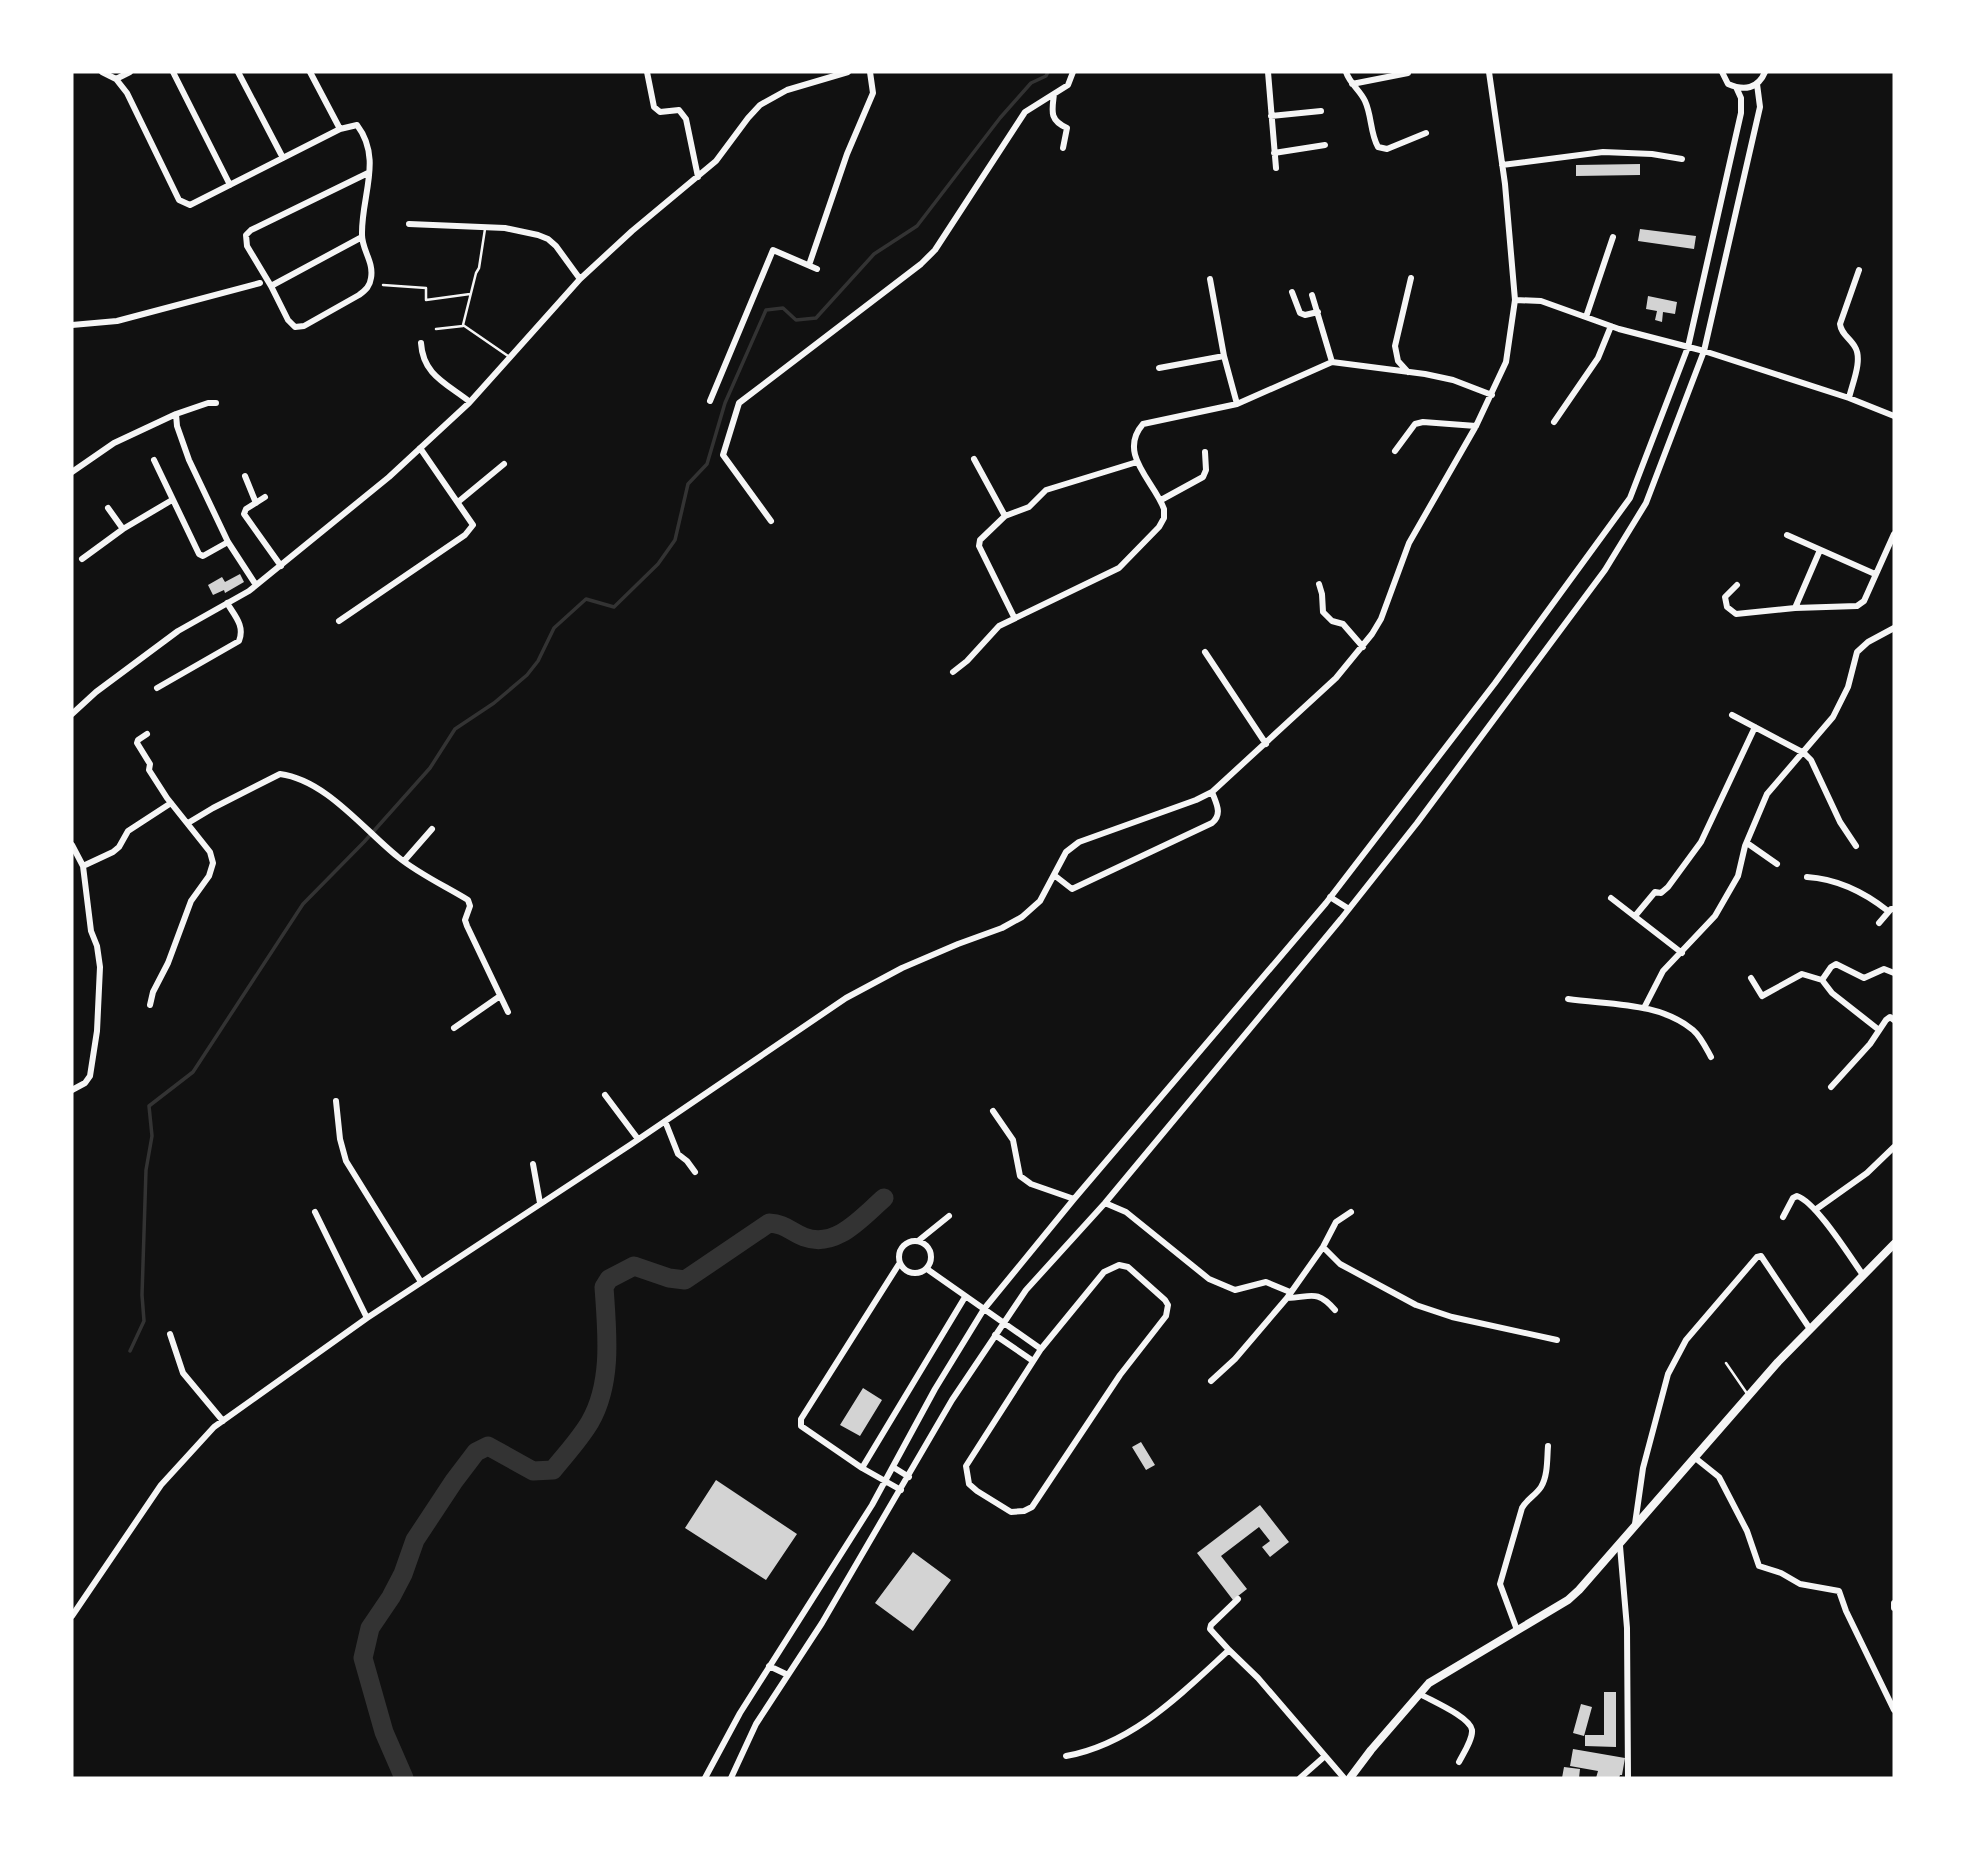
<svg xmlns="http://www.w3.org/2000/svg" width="1966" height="1850" viewBox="0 0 1966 1850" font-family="Cabin,sans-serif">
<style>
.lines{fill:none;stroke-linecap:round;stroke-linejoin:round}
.stream{stroke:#333;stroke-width:3.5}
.river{stroke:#333;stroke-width:19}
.building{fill:#d3d3d3}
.service{stroke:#f5f5f5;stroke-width:2.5}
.minor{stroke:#f5f5f5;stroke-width:6}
.tertiary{stroke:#f5f5f5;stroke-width:8}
</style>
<rect width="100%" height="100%" fill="#111"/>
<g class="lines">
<path class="stream" d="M130,1351l14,-30 -2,-26 4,-125 6,-34 -3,-30 44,-34 110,-168 61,-62 66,-74 25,-39 39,-26 33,-28 11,-14 16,-33 32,-29 28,8 44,-43 17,-24 13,-56 19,-20 18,-61 41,-93 17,-2 13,12 20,-2 58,-64 43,-28 83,-108 31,-35 15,-7 2,-4"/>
<path class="river" d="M404,1778l-20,-46 -21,-74 7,-30 21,-31 12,-23 12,-34 39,-59 22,-29 12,-6 45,25 20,-1c13,-16 27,-31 37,-48 23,-40 17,-91 14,-135l5,-8 25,-13 35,12 16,2 84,-57c17,1 20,8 35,14 32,12 57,-19 80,-39"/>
</g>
<path class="building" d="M1640,164v11l-64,1v-11z
M1640,229l56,7 -2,13 -56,-8z
M1648,296l29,6 -2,12 -12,-2 -1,10 -7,-2 2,-9 -11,-2z
M240,574l4,8 -19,11 -1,-3 -11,5 -5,-10 14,-8 3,5z
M863,1388l19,12 -22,36 -20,-11z
M1141,1442l14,23 -9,5 -14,-23z
M716,1480l81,54 -31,46 -81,-52z
M1260,1505l29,37 -19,15 -8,-10 8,-6 -11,-14 -38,29 26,33 -14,11 -36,-47z
M913,1552l38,28 -38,51 -38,-28z
M1604,1692h12v55l-31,-1v-11h19z
M1581,1704l11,3 -8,29 -11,-3z
M1573,1749l52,9 -3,17h-2l-1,3h-23l2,-7 -28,-5z
M1564,1767l16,2 -1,9h-17z"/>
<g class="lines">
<path class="service" d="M485,229l-6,39 -3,5 -13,52 45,31
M383,285l43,3v12l44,-6
M436,329l27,-3
M1726,1363l22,32"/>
<path class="minor" d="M102,72l14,7 11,14 52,107 11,5 150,-76 -30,-57
M173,72l57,113
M238,72l45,86
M647,72l7,35 6,5 19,-2 7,9 12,58
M1268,72l8,96
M1346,72c4,12 14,18 19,29 7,15 5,32 13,46l9,2 39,-16
M1722,72l6,12c16,7 30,5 37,-12
M116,79l14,-7
M1352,84l56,-11
M1054,94c-2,17 -5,26 13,34l-4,20
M1271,116l50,-5
M340,129l17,-4c26,34 4,71 5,110 0,15 12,27 9,43 -1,8 -5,12 -12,17l-55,31 -9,1 -7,-7 -17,-34 -24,-40 -1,-11 5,-5 117,-57
M1274,153l51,-8
M1502,165l101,-13 49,2 30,5
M409,224l96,4 33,7 10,4 8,7 24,33
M809,265l38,-111 26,-61 -3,-21
M1210,279l14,77 13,48
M271,286l91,-49
M1292,292l8,21 5,2 13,-3
M1312,295l20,67
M1515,300l26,1 78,28 85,22 145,47 45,18
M1586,317l27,-80
M72,325l45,-4 143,-38
M421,343c2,32 25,40 49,59
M1159,368l65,-12
M1408,372l-10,-11 -3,-15 16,-68
M1849,398c3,-14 14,-38 6,-51 -5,-9 -14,-13 -15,-23l19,-54
M710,401l63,-151 44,19
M216,403h-8l-32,11 1,12 12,34 39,82 28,43
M1554,422l44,-64 13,-32
M1395,451l20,-27 8,-2 53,4
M974,459l31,57
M154,460l45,94 4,2 25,-14
M72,472l42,-29 62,-29
M245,476l11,27
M265,497l-19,12 -2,5 37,52
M1161,500l42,-23 3,-7 -1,-18
M458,502l46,-38
M108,508l15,21
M771,521l-48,-66 16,-52 182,-139 14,-14 90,-138 43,-27 5,-13
M1787,535l88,39
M82,559l41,-30 49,-29
M1319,584l3,10 1,18 9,9 11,3 20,23
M1737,585l-12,12 2,10 9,7 59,-6 62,-2 7,-5 30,-67
M1795,608l25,-58
M1014,617l-35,-71 1,-6 25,-24 24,-9 17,-17 91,-28
M339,621l126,-86 8,-10 -53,-77
M1205,652l61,92
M953,672l14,-11 32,-35 120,-58 40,-41 5,-9v-9c-10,-28 -47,-55 -21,-85l94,-20 95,-42 93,12 28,6 39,15
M157,688l82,-47c6,-15 -4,-25 -12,-38
M72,714l24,-22 82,-61 71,-40 140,-114 80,-74 111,-124 52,-48 84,-70 32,-43 12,-13 27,-15 61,-18
M1732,715l72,38 7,7 29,62 16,24
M147,734l-9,6 -1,3 13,21 -1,6 18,28 43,54 3,11 -4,13 -18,25 -23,62 -15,29 -3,13
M188,823l25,-15 67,-34c46,6 84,56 118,83 21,17 47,29 70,43l2,6 -5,14 2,6 41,86
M1747,843l30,21
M72,845l11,21 8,65 6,15 3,21 -3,64 -7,45 -5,7 -13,7
M404,861l28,-32
M83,866l30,-14 6,-5 9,-16 43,-28
M1054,875l18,14 140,-66c11,-9 4,-20 0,-31
M1807,877c31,2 57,15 81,34
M1330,897l19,12
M1611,898l71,55
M1635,916l20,-24 6,1 7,-6 33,-45 54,-115
M1879,923l12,-14h3
M1751,978l11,18 40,-22 20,6 9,-13 5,-3 28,14 20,-9 10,4
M1822,980l10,13 47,37
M1568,999c41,6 92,3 125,31 8,7 13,18 18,27
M1644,1008l19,-37 52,-55 23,-40 7,-30 22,-52 66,-77 15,-30 9,-35 11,-10 26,-14
M454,1028l46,-32
M1831,1087l39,-43 16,-24 4,-3 4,3
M605,1095l33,44
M336,1101l4,38 6,22 75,121
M993,1111l20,29 7,36 11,8 43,15
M665,1121l13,33 9,7 8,11
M533,1164l7,39
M1105,1203l21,9 83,67 26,11 31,-8 24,10
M1815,1210l52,-37 27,-26
M315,1212l52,106
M1783,1217l10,-19 4,-2c19,6 53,61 66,79
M899 1257a16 16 0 1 1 32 0a16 16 0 1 1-32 0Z
M918,1241l31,-25
M1323,1247l17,17 76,41 36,12 105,23
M899,1264l-98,155v7l61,42 39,22
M1119,1265l9,2 37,33 3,5 -2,11 -46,59 -88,132 -8,4 -13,1 -34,-21 -8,-7 -3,-18 75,-117 63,-77z
M927,1269l114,80
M1287,1298c23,0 29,-10 48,12
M170,1334l13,39 40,48
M995,1335l38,26
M1211,1381l24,-22 52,-61 36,-51 13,-25 15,-10
M1694,1457l25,20 28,54 12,35 22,7 19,11 39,7 7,20 48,99
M893,1467l16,10
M862,1468l103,-171
M1635,1524l8,-56 25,-94 18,-34 71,-83 4,-1 49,73
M1620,1546l7,82 1,150
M1238,1599l-27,26 -1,4 19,21 29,28 86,100
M1894,1603v5
M72,1616l89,-131 53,-58 153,-109 263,-173 216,-147 56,-30 56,-24 44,-16 20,-11 18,-16 26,-49 13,-10 117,-42 16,-8 124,-114 36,-44 9,-15 28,-76 67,-117 30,-64 9,-62 -10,-116 -16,-112
M1517,1630l-17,-46 22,-76c5,-9 14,-13 19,-21 7,-11 6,-29 7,-41
M769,1666l19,9
M1420,1694c12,7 50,23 52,36 1,9 -9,24 -13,32
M1066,1756c66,-12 114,-61 163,-106
M705,1778l35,-65 132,-208 63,-116 49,-80 90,-110 252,-296 169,-220 135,-185 58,-151 53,-234v-15l-5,-11
M731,1778l25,-54 66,-101 130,-223 74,-110 79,-87 236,-284 76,-96 188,-253 41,-67 58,-152 56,-244 -3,-23
M1300,1778l25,-22"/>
<path class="tertiary" d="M1350,1778l21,-28 58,-67 139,-83 11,-10 199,-228 116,-118"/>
</g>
<rect width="1966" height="1850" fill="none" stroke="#ffffff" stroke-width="147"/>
</svg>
